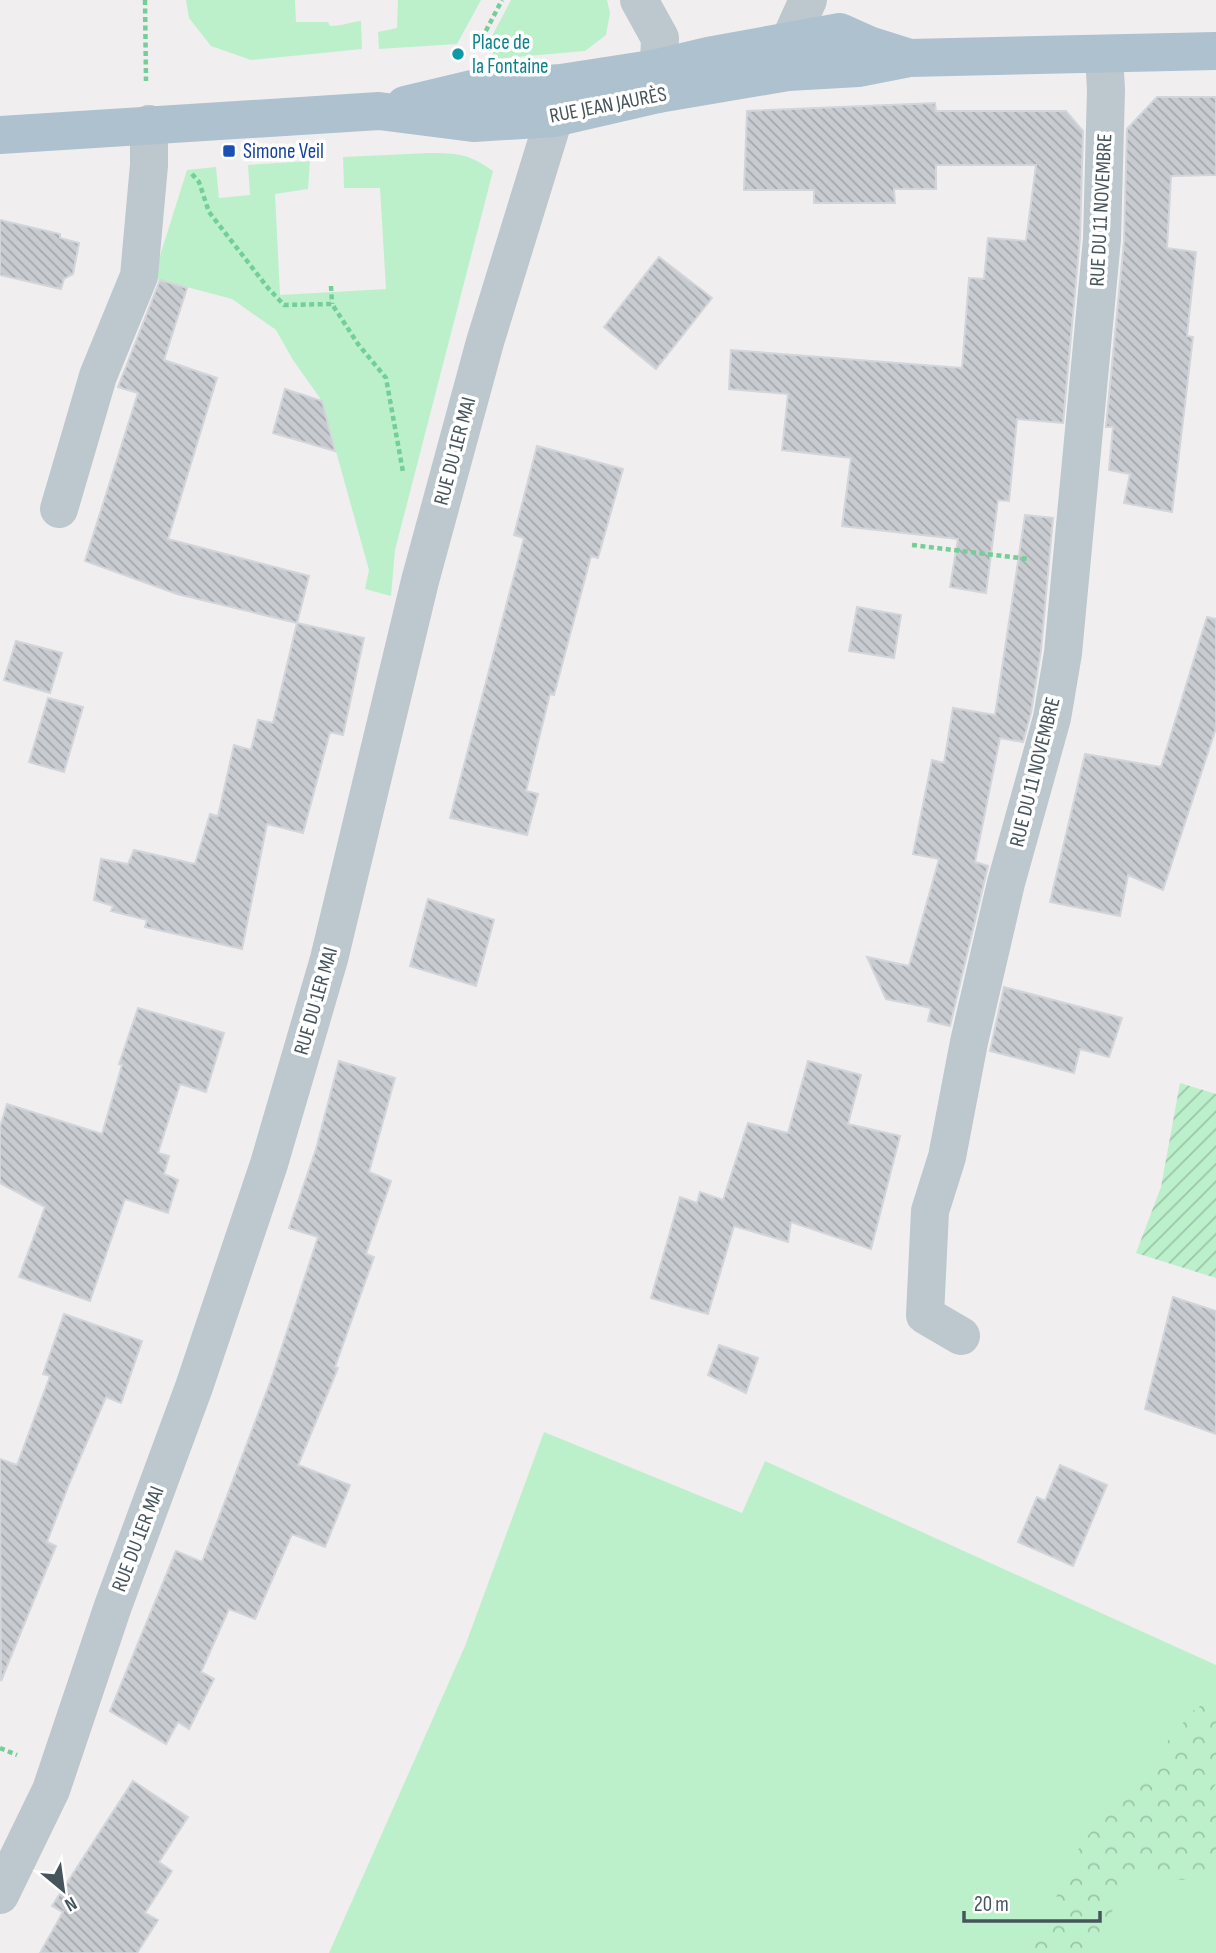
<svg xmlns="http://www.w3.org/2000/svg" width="1216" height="1953" viewBox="0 0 1216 1953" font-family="'Sofia Sans Condensed',sans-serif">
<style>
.grass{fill:#bcf0cb}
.forest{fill:url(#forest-crowns)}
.garden{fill:url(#garden-furrows)}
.building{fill:url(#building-back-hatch);stroke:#d2d5da;stroke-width:2}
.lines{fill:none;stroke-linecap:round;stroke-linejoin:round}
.path{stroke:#73ce98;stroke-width:4.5;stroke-dasharray:5 3.5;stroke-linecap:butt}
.minor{stroke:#bcc7ce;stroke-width:38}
.major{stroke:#adc1ce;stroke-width:38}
.culture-dot{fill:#0f9aa8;stroke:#fff;stroke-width:2.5}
.transit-dot{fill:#1a4fb4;stroke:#fff;stroke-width:2.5}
.labels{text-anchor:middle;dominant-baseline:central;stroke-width:7;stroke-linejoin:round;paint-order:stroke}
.culture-label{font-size:21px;fill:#0d838f;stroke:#fff;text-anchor:start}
.street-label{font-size:21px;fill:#46545c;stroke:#fff}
.transit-label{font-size:21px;fill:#164399;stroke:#fff;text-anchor:start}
</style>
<defs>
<pattern id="forest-crowns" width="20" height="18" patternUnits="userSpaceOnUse" patternTransform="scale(1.75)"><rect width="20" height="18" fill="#bcf0cb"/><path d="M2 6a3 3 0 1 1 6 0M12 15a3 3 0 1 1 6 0" fill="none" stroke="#9bc5a8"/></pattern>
<pattern id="garden-furrows" width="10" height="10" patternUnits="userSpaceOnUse" patternTransform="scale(1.75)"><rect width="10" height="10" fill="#bcf0cb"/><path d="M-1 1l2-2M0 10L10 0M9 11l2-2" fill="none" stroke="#9bc5a8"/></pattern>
<pattern id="building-back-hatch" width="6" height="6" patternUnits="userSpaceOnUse" patternTransform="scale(1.75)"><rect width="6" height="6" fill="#c8ccd1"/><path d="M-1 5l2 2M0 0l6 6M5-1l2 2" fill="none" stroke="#a4a8ad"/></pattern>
</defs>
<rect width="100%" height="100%" fill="#f1eeef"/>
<path class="grass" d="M186,0h109l1,22h32l2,4c12,0 20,-4 31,-5l1,28 -111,11 -40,-14 -22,-28z
M398,0h83l-24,44 -78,5 -1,-17 19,-4z
M511,0h96l3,13 -4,22 -21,16 -92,8 -2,-21z
M429,153c29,0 40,1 64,18l-98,379 -4,46 -26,-7 4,-19 -47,-169 -29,-41 -17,-30 -44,-31 -79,-21 34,-108 29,-3 3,31 31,-3 -2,-30 62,-4 -2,28 -33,5 5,101 106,-6 -6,-101h-36l-1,-31z
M544,1432l198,81 23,-52 451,204v288h-887l136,-307z"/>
<path class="forest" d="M1216,1695v89l-9,12 9,17v50l-11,19 -70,-7 -49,78h-56l51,-109 112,-133z"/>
<path class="garden" d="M1180,1083l36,11v184l-80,-25 25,-66z"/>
<path class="building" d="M1157,97h59v78l-45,1 -4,72 29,4 -9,84 6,1 -21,175 -48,-9 6,-29 -21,-4 4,-43h-7l18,-186 3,-112z
M935,103l1,8h130l17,20 -3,107 -17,185 -46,-4 -8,82 -11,-1 -12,93 -36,-6 8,-48 -116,-13 9,-68 -69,-8 6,-56 -59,-5 2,-39 231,18 7,-90 15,1 4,-41 38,3 10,-76h-100v24h-42l1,14h-81v-13h-70l3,-79z
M0,220l60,14v4l19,5 -6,31 -9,5 -3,10 -61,-14z
M659,257l53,41 -56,71 -52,-42z
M160,280l27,8 -23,72 53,18 -49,161 141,37 -12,47 -120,-29 -92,-33 53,-168 -20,-6z
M285,389l37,12 13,50 -62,-18z
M537,446l86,23 -25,89 -7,-2 -37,139 -4,-1 -24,97 12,3 -11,41 -77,-17 74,-280 -10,-3z
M1025,515l28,3 -12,132 -10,63 -8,29 -23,-4 -25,124 13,4 -38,160 -22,-5 3,-13 -45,-9 -19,-42 42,9 30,-107 -26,-5 19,-94 12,3 9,-55 42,7z
M857,607l44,8 -7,43 -45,-7z
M1207,617l9,2v109l-53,162 -35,-15 -8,41 -70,-14 35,-148 76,13z
M297,623l67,15 -21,97 -13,-3 -27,101 -36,-9 -25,125 -97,-22 2,-7 -36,-9 2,-5 -19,-6 7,-41 27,5 6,-14 61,14 15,-50 8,2 16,-71 17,5 7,-30 15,3z
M16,641l46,12 -12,40 -46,-13z
M48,698l35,9 -19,65 -35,-10z
M428,899l66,21 -18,66 -66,-20z
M1004,987l118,31 -13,39 -29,-8 -6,24 -84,-22z
M138,1008l86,25 -18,59 -26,-8 -22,69 11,3 -5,18 14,6 -10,33 -43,-14 -35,102 -71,-24 26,-70 -45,-24v-56l7,-23 95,30 20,-69 -3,-1z
M339,1061l56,17 -26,94 22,9 -25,73 8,3 -39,110 3,1 -40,97 52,20 -25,62 -33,-13 -37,85 -26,-10 -28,63 13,7 -25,50 -11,-7 -12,22 -56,-33 66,-160 26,11 69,-182 47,-143 -29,-9 27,-79z
M808,1061l53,14 -13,49 52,12 -29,113 -80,-27 -3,20 -54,-16 -26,88 -57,-16 29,-101 17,6 3,-11 23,8 25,-77 40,10z
M1173,1297l43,14v123l-71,-25z
M64,1314l78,27 -21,62 -15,-6 -37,87 -22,58 9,4 -55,135 -1,-222 17,6 33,-89 -7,-2z
M719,1345l39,13 -12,35 -38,-18z
M1060,1465l47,20 -34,81 -55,-24 19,-45 8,4z
M133,1781l55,36 -29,45 13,9 -27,42 13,7 -21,33h-97l23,-41 -11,-6z"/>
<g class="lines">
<path class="path" d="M145,0l1,81
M478,46l24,-46
M192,174l7,8 10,30 59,76 16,17 48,-1 26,40 28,34 17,94
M331,286l1,18
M912,545l116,14
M0,1748l17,7"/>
<path class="minor" d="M639,0l21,38 -2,56
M788,71l1,-29 19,-42
M59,509l39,-133 41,-100 10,-111v-41
M961,1336l-36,-21 5,-104 17,-54 22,-115 37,-159 46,-165 11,-65 39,-414 4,-149 -2,-36
M0,1895l51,-105 62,-184 81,-219 75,-223 60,-205 91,-378 65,-239 69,-224 6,-30"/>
<path class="major" d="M405,105l67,-16 89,-6 97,-15 50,-12 132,-24 29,13 38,12
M0,135l379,-24 94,12 81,-5 104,-24 130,-22 70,-4 51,-10 307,-7"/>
</g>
<circle class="culture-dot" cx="458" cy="54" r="7"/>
<rect class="transit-dot" x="222" y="144" width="14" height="14" rx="3.5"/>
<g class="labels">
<g class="culture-label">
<text x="472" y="42">Place de<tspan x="472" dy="24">la Fontaine</tspan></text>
</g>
<g class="street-label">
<text transform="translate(608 105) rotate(-11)">RUE JEAN JAURÈS</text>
<text transform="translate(1101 210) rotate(-87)">RUE DU 11 NOVEMBRE</text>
<text transform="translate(455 451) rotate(-75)">RUE DU 1ER MAI</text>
<text transform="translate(1035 772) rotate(-76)">RUE DU 11 NOVEMBRE</text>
<text transform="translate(316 1001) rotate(-74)">RUE DU 1ER MAI</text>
<text transform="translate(138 1539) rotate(-69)">RUE DU 1ER MAI</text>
</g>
<g class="transit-label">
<text x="243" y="151">Simone Veil</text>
</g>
</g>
<g transform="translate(63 1890) rotate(151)" stroke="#ffffff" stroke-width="5" paint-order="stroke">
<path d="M0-5L12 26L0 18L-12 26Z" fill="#46545c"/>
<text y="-10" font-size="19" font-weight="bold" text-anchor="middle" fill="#46545c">N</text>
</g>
<path d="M964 1911v10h136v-10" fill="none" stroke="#46545c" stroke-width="3.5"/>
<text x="974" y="1911" font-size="21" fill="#46545c" stroke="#ffffff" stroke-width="5" paint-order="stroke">20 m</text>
</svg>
